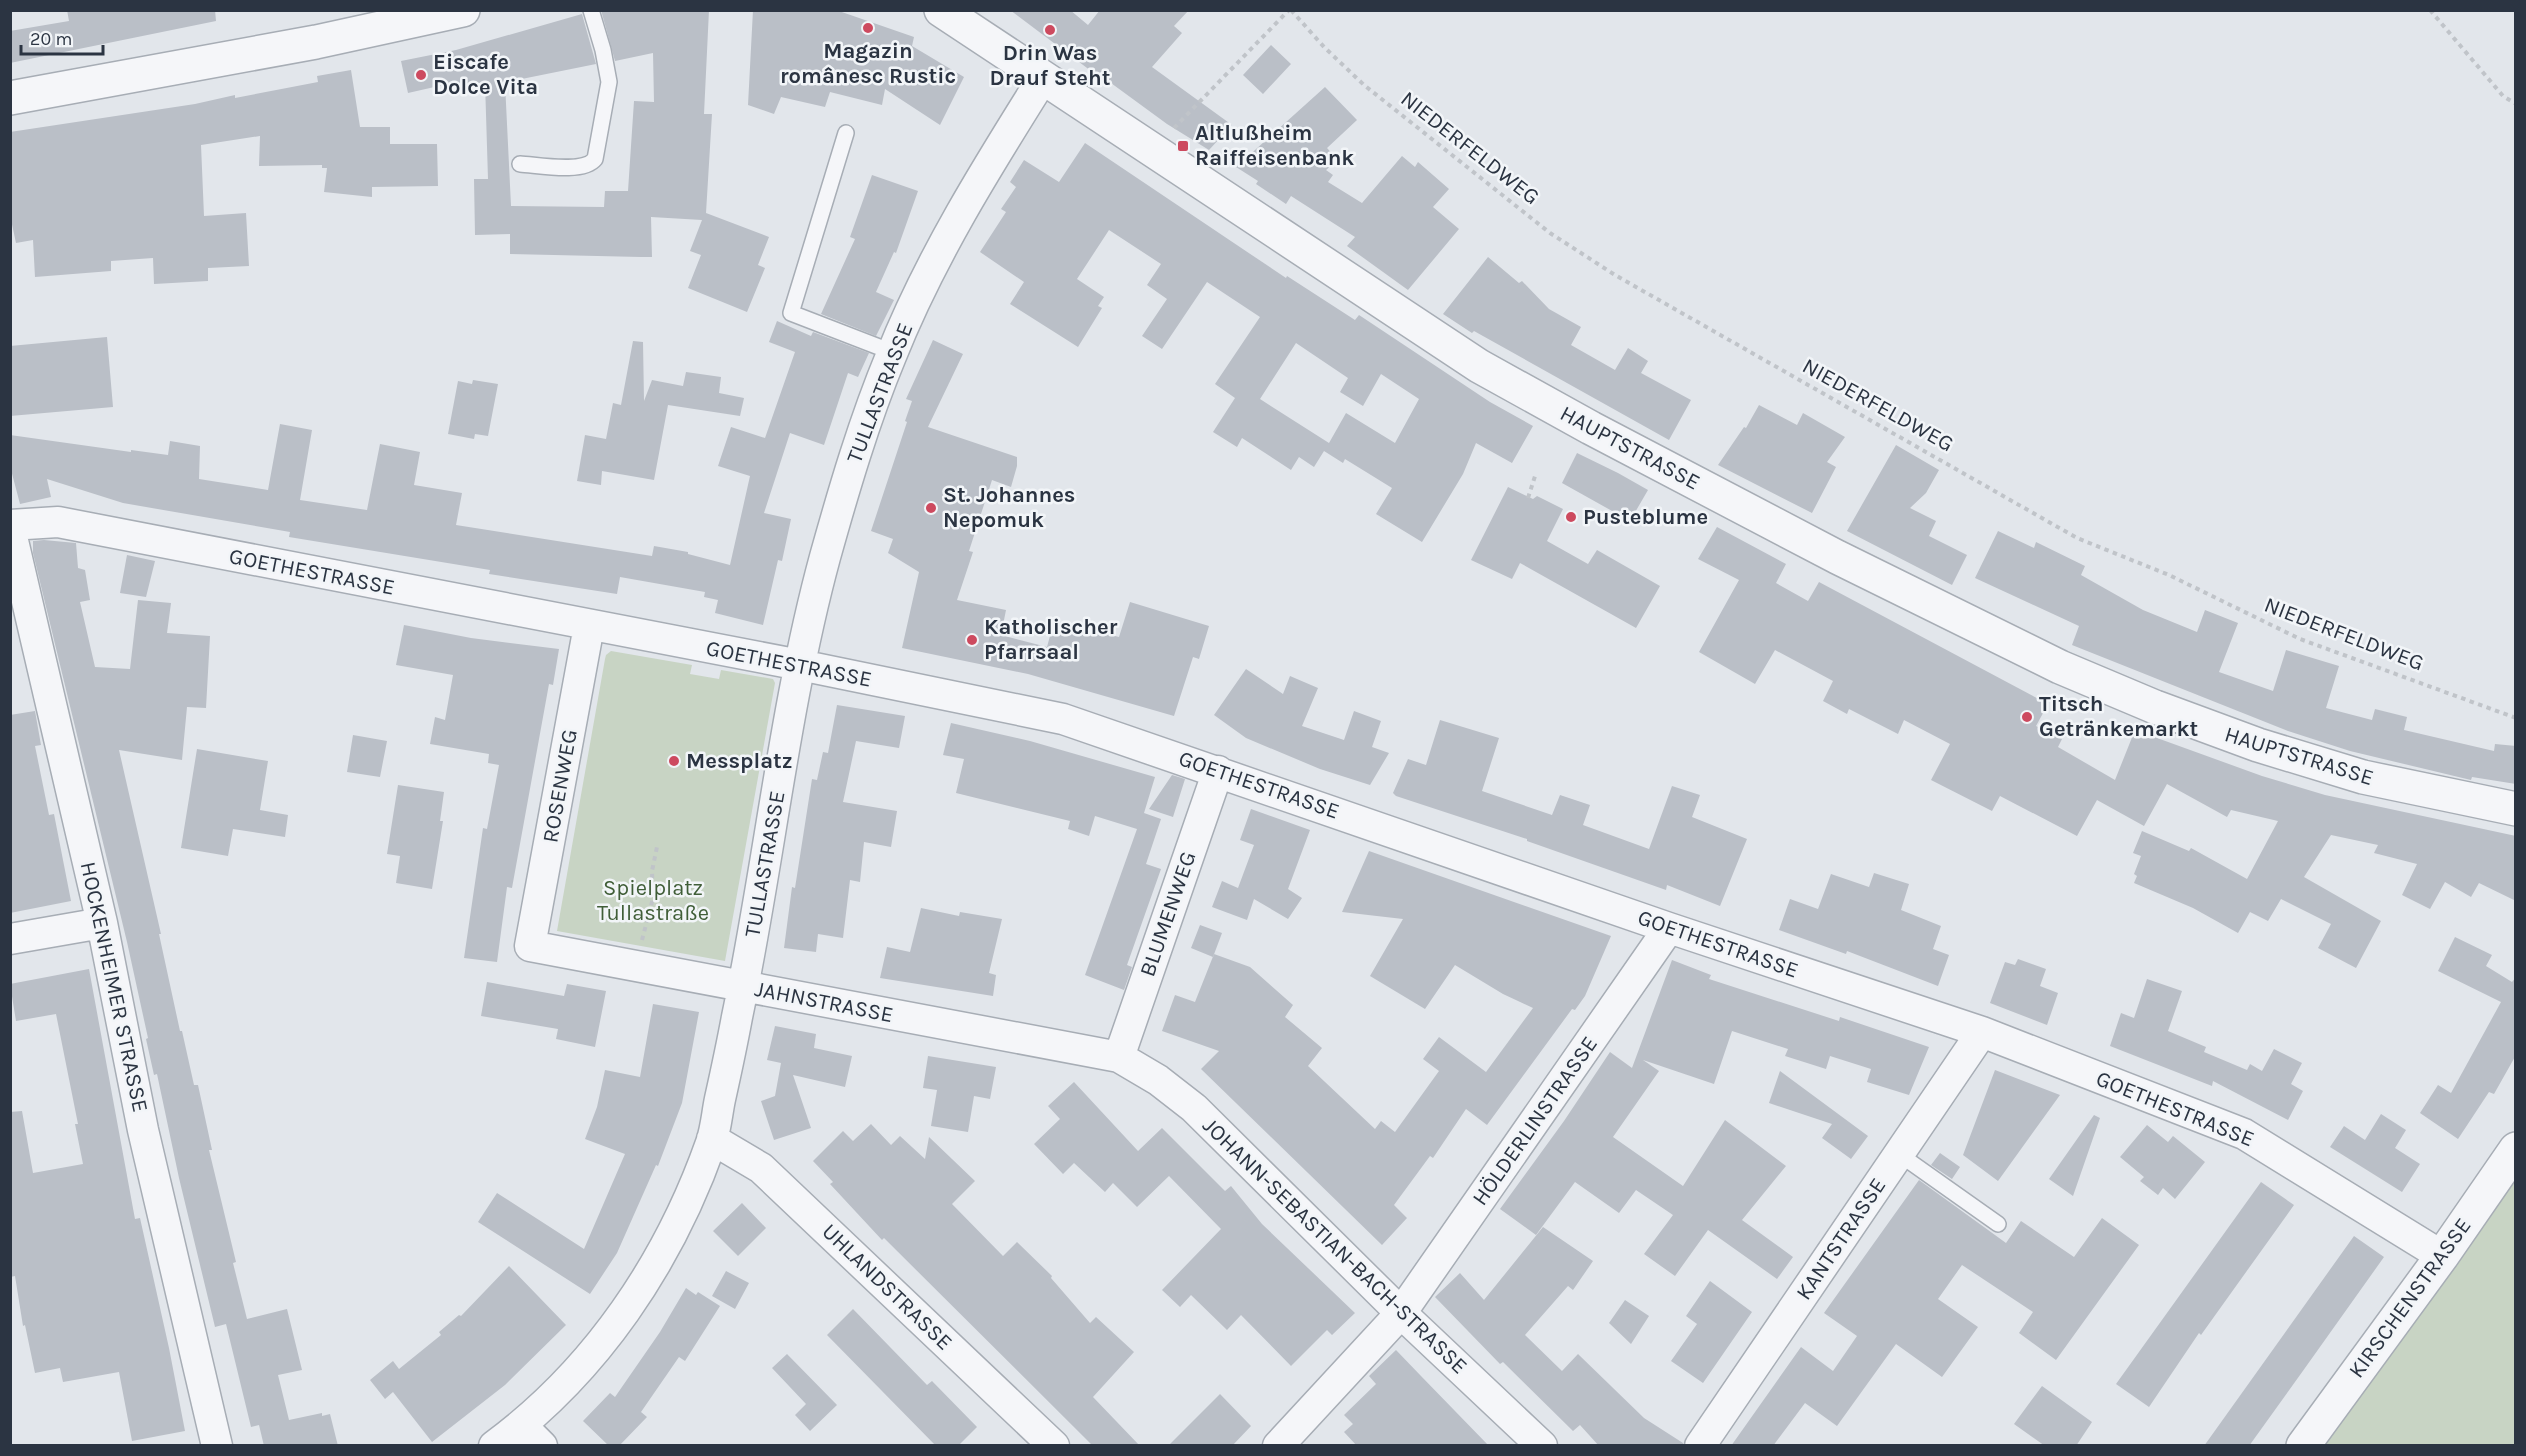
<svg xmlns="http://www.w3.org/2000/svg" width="2526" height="1456" viewBox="0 0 2526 1456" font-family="Karla,sans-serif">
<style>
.green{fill:#c8d4c4}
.building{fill:#babfc7;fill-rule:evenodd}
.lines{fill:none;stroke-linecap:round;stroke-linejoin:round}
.service-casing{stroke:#a7adb5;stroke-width:18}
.minor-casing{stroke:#a7adb5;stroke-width:33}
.tertiary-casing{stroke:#a7adb5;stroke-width:36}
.path{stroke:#c0c4c9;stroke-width:4;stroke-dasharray:4.5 4.5;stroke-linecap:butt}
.service{stroke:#f5f6f9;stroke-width:15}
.minor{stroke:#f5f6f9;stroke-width:30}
.tertiary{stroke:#f5f6f9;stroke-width:33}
.poi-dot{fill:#cd4a5f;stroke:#f2f5f8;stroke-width:2}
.labels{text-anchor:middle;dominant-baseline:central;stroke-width:5;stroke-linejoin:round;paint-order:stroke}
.poi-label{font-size:22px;font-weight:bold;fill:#2b3442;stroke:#f2f5f8;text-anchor:start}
.street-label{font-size:22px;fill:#2b3442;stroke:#f2f5f8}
.park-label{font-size:22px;fill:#405e38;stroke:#f2f5f8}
</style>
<rect width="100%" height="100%" fill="#e2e6eb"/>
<path class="green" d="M611,651l81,14 -2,9 29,5 2,-9 52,9 2,4 -50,278 -168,-30 48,-272 1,-4z
M2515,1179v266l-192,1z"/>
<path class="building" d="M67,10h148l1,11 -206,42v-32l59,-10z
M601,10h108l-5,104h8l-6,99 63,24 -11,28 7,3 -18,44 -59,-24 13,-33 -11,-4 12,-31 -51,-3 1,40h-11l-131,-3v-20l-35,1 -1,-56h14l-3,-97 -32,7 -1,-6 -44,10 -7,-32 55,-11 126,-36 14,50 -94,19h3l6,123 93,1 1,-16h23l6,-90 20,1 -1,-49 -38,8z
M753,10h83l78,27 -2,9 52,31 -24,48 -55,-36 -3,16 -52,-13 -5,15 -44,-10 -7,17 -26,-9z
M1010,10h60l18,15 12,-15h89l-15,16 8,7 -30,34 80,58 -23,25 -42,-26 -67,-49 -1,2z
M1271,45l20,19 -28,30 -20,-19z
M351,70l9,57h30v17h47l1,42 -66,1v10l-48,-5 3,-24h-5v-3l-63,1 1,-30 -59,9 3,71 42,-3 3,53 -41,2v13l-54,3 -1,-26 -42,3v10l-76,6 -2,-37 -17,3 -6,-28v-83l185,-28 40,-9v3l83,-16 -1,-6z
M1325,87l32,33 -30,28 11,12 -12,10 7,5 -5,7 34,21 40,-47 13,11 3,-5 31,27 -16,18 26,22 -51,61 -61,-44 8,-9 -64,-41 -5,8 -30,-20 2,-3 -22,-14z
M1085,143l201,135 1,-2 68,44 4,-5 131,87 43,24 -21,37 -36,-20 -13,31 -41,68 -46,-28 16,-26 -47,-29 -2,4 -19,-12 -10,16 -15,-10 -8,13 -49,-32 -5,9 -24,-15 22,-34 -20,-14 45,-67 -53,-35 -45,67 -20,-13 25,-37 -20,-14 14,-21 -52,-34 -32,49 27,18 -6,9 4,2 -24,39 -68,-43 14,-22 -44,-30 26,-40 -5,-3 15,-22 -6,-5 14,-22 35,22zM1296,343l52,35 -8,14 23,14 18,-32 38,25 -24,44 -49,-30 -17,30 -69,-44z
M872,175l46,16 -22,62 -2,-1 -18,40 18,8 -18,36 -55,-22 34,-75 -5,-2z
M1488,257l31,26 3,-2 27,28 32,18 -10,18 44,25 13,-22 20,13 -7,12 50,27 -22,40 -195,-109 -2,2 -29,-19z
M777,321l34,15 2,-4 56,21 -11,24 -10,-4 -24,72 -34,-12 -26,80 27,6 -9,42 -4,-1 -15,65 -48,-12 3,-13 -14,-3 1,-5 -85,-15 -3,17 -128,-20 1,-4 -201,-33 1,-5 -167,-29 -76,-24 4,18 -31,7 -10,-38v-31l121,17v-2l37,5 2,-14 30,5 -1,33 69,11 12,-66 32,6 -12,70 67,10 13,-66 40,8 -6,33 48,8 -6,32 196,31 2,-10 34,6v2l42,11 20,-89 -32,-10 13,-39 34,11 30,-86 -26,-10z
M107,337l6,70 -103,9v-70z
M933,340l30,14 -35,73 89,30v9l-6,21 -19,-7 -23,71 4,1 -16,48 49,10 -5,25 46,12 7,-26 65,16 11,-35 79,24 -10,33 -6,-2 -19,59 -146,-42 -126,-26 17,-76 -31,-19 5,-14 -22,-8 36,-109 -2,-1 7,-20 -6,-2z
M633,341l10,1 1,59 8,-21 31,6 3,-14 35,5 -2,16 25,5 -4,18 -72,-11 -14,75 -52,-9 -1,14 -24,-4 8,-46 21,4 7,-36 8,2z
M473,380l25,4 -10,52 -13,-2 -1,5 -26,-5 10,-53 14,3z
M1759,405l38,20 6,-12 42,24 -18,25 9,5 -24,46 -94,-48 26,-38 2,1z
M1896,445l43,25 -13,23 -16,15 26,13 -7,15 38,19 -15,30 -105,-54z
M1577,453l41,20 30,17 -18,31 -68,-38z
M1508,487l25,12 4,-3 26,13 -16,32 41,23 9,-14 63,36 -24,42 -116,-65 -8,16 -41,-19z
M1717,527l69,37 -10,19 32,18 11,-19 229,122 -12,22 26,13 -4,8 57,33 20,-50 127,46 63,19 191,41v65l-37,-18 -8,14 -26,-15 -15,27 -28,-14 15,-31 -43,-11 4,-8 -47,-10 -27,42 77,44 -25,47 -38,-20 13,-24 -50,-25 -13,22 -18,-9 -12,21 -45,-25 -59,-25 3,-7 -3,-2 7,-18 -8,-3 9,-22 47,20 2,-3 56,31 31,-58 -47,-11 -4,7 -60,-33 -23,42 -47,-26 -20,36 -77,-40 -8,15 -61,-31 19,-36 -46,-24 -6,14 -49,-25 -2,5 -24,-13 10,-20 -58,-31 -20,34 -56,-32 40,-72 -41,-21z
M1998,531l36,17 2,-6 49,24 -4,9 62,35 54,22 8,-22 33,13 -19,49 54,19 13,-41 53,16 -13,42 46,12 3,-11 32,8 -3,13 90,21 1,-7 21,2v38l-44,-7 -1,3 -121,-29 -62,-20 -216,-86 7,-19 -104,-48z
M44,540l32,3 2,25 7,2 5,30 -10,2 15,65 35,2 8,-69 33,3 -4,30 43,3 -4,72 -19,-1 -5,53 -63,-10 42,184h-2l21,97h2l12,54h4l14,65h-3l27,112 -3,1 14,56 40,-10 15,61 -24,5 11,45 33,-7v3l8,-2 8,32h-74l-5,-21 -8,2 -25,-103 -11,3 -36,-149 -22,-104 -3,1 -8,-36 2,-1 -21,-96 -94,-389v-12z
M127,555l28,6 -9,36 -26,-4z
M404,625l67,13 88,11 -6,36 -4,-1 -37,204 -5,-1 -10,75 -33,-4 19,-130 4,1 12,-64 -11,-2 1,-9 -59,-10 5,-27 10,3 8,-45 -57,-10z
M1246,669l37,25 7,-18 28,12 -16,38 42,14 10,-29 27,10 -9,26 17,6 -19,32 -50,-16 -74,-31 -32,-23z
M837,705l68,11 -6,32 -43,-7 -13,61 54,9 -6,36 -27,-5 -4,40 -10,-2 -7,58 -25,-4 -2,18 -32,-4 8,-61 3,1 17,-109 5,1 6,-28 5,1z
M35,711l6,34 -6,1 14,69 5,-1 17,87 -61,12v-198z
M1440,720l59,18 -17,53 70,24 8,-20 30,10 -7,20 66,24 23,-63 28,9 -8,22 55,22 -27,67 -53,-21 -1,5 -139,-49v-2l-131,-43 -3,-3 15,-34 18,6z
M951,723l79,18 125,36 -11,36 17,6 -15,45 15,5 -34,96 5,2 -8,23 -39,-15 52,-146 -42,-13 -6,20 -21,-7 2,-8 -114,-28 8,-34 -21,-4z
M353,735l34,6 -7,36 -33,-5z
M197,749l71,12 -8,49 28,5 -3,22 -52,-8 -5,27 -47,-8z
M1172,775l13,4 -12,38 -24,-8z
M398,785l46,7 -4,29h3l-11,68 -36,-6 4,-27 -13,-2z
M1251,809l59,21 -22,59 14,9 -14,21 -34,-20 -7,21 -35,-13 10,-26 16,7 16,-43 -14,-5z
M1369,851l242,85 -26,60 -10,14 -3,-1 -85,116 -21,-16 -33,49 -3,-2 -36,49 13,13 -25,27 -181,-176 18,-18 -57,-20 13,-36 20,7 19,-48 36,13 43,38 -8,12 37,31 -14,18 67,63 6,-8 14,11 44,-61 -16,-12 16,-22 47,35 47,-64 -30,-14 -48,-29 -30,44 -55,-33 33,-57 -61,-7z
M1874,873l35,11 -8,26 40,16 -8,23 16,6 -11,31 -91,-35 -1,3 -67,-24 11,-31 28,10 13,-35 38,13z
M921,908l38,8 1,-4 42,7 -13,54 7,2 -3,21 -113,-18 7,-31 23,5z
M1200,925l22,8 -9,24 -22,-9z
M2455,937l37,18 -6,11 26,16 4,-5v78l-22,39 -5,-2 -31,47 -38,-26 18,-28 13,8 50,-91 -63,-31z
M2018,959l28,10 -6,17 18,7 -11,32 -57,-22 15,-41 10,3z
M1672,960l39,15 -2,4 130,42 1,-4 89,30 -20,48 -42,-13 4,-13 -41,-13 -4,13 -41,-13 3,-7 -56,-18 -18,53 -71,-24 16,11 -46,66 70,49 42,-66 61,46 -44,54 51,37 -16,22 -69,-49 -33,46 -31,-22 29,-39 -37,-25 -17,23 -44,-31 -39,53 -36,-26 64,-88 46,-69 22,16z
M89,969l46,250 5,-1 29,130 16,83 -53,10 -13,-69 -56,10 -3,-14 -25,5 -10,-48 -2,1 -8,-50 -5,1v-165l12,-1 11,62 50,-9 -8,-40h3l-22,-110 -40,7 -6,-37z
M2147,979l35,12 -14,40 38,16 -2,5 43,18 3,-6 12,7 12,-22 28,14 -11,21 12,7 -15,29 -75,-39 -1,5 -102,-40 11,-33 13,5z
M487,982l77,14 3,-12 39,7 -11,56 -39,-8 2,-10 -77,-13z
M653,1004l46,8 -17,91 -24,63 -2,-1 -39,88 -27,41 -112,-72 19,-29 87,56 41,-95 -40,-15 12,-32 8,-37 35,7z
M775,1026l41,8 -2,14 38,8 -7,31 -52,-12 18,53 -37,12 -13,-39 14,-5 6,-33 -14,-3z
M928,1056l68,11 -6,32 -16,-3 -6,36 -37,-6 6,-36 -14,-2z
M1995,1070l65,25 -62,86 -35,-26z
M1780,1071l88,65 -17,23 -29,-21 10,-14 -63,-21z
M1074,1082l64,69 24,-23 63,63 6,-5 31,38 93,89 -23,22 -5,-5 -36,36 -50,-51 -14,15 -36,-35 -11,12 -18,-17 59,-61 -52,-53 -32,31 -24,-24 -8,9 -31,-29 -11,11 -29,-30 26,-25 -12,-13z
M2381,1114l25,16 -11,18 25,16 -18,28 -72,-45 14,-21 21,14z
M2094,1115l6,3 -27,78 -24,-17z
M871,1124l20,21 9,-9 25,23 4,-22 46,44 -23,23 51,52 14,-14 35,34 -1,2 39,45 6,-6 38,35 -41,45 47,49h-47l-209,-208 -2,2 -52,-56 3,-2 -20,-21 30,-30 10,10z
M2147,1125l21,17 5,-6 32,26 -30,37 -12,-11 -5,7 -18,-14 4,-4 -24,-20z
M1940,1153l20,14 -8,12 -21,-14z
M1919,1180l87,63 15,-22 53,36 28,-39 37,27 -83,115 -37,-27 14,-21 -71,-47 -24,34 40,28 -36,50 -46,-33 -59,82 -32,-23 -32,43h-42l70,-99 32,24 24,-35 -33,-23z
M2261,1182l33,23 -93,130 -2,-2 -50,74 -33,-23z
M742,1203l24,25 -28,28 -25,-25z
M1543,1227l50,34 -20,29 -5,-4 -43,49 37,36 16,-17 66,64 39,25v3h-84l-19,-21 -7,6 -70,-69 -3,2 -65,-67 25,-24 24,27z
M2354,1236l30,21 -79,111 -56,78h-45z
M509,1266l57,59 -61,60 -73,57 -39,-50 -8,7 -15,-19 23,-19 6,8 42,-34 -2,-3 20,-17 2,1z
M726,1271l23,12 -14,26 -23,-13z
M1710,1281l42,31 -49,71 -32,-22 26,-37 -11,-8z
M686,1288l10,7 2,-3 22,14 -35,55 -6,-4 -38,55 6,5 -28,29h-10l-26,-25 27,-28 5,4 45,-65z
M1625,1300l24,16 -18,28 -22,-21z
M853,1309l74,76 5,-4 45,46 -19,19h-22l-109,-111z
M1396,1350l25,26 68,70h-132l-13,-14 9,-8 -9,-9 32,-31 -7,-8z
M787,1354l50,51 -27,26 -15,-16 11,-11 -34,-36z
M2042,1386l50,36 -16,24h-31l-31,-22z
M1220,1394l31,32 -19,20h-64z"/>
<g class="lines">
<defs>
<path id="service" d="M846,133l-55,180 101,39
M520,164c18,1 63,10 75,-5l14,-77 -6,-32 -12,-40
M1899,1154l99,70"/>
<path id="minor" d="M10,525l48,-3 742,143 263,54 606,209 313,104 262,102 198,122
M10,528l92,395 41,207 74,316
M589,626l-59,320 589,111 39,23 36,28 207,205 141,133
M10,939l92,-16
M1119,1057l99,-286
M712,1139l49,29 293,278
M521,1425l21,21
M494,1446c102,-75 175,-184 217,-303 5,-14 6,-30 9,-44 6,-27 12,-55 17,-82 32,-152 47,-309 88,-460 19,-68 39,-136 66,-201 39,-98 96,-189 152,-278
M1278,1446l123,-133 268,-385
M1700,1446l282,-414"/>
<path id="tertiary" d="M941,10l538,356 112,62 246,129 223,110 95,40 103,38 105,32 153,32
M10,98l306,-56 147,-32
M2303,1446l139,-190 74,-107"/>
</defs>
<use href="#service" class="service-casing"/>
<use href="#minor" class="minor-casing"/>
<use href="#tertiary" class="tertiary-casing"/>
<path class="path" d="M1291,10l33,37 40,38 186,148 65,42 462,263 92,37 131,64 216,79
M2430,10l73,86 13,8
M1174,128l115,-118
M1528,498l8,-25
M642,940l11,-42 -1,-27 5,-24"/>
<use href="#service" class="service"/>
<use href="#minor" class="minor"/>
<use href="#tertiary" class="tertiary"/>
</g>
<g class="poi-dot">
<circle cx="868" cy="28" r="6"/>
<circle cx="1050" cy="30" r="6"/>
<circle cx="421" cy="75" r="6"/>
<rect x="1177" y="140" width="12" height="12" rx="3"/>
<circle cx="931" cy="508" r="6"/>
<circle cx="1571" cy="517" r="6"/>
<circle cx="972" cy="640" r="6"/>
<circle cx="2027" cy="717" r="6"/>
<circle cx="674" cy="761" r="6"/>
</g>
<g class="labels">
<g class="poi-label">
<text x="868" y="51" text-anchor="middle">Magazin<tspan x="868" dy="25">românesc Rustic</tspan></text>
<text x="1050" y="53" text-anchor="middle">Drin Was<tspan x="1050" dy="25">Drauf Steht</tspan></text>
<text x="433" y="62">Eiscafe<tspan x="433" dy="25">Dolce Vita</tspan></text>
<text x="1195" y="133">Altlußheim<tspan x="1195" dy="25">Raiffeisenbank</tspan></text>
<text x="943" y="495">St. Johannes<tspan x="943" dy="25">Nepomuk</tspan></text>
<text x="1583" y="517">Pusteblume</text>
<text x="984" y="627">Katholischer<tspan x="984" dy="25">Pfarrsaal</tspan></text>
<text x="2039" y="704">Titsch<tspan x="2039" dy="25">Getränkemarkt</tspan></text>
<text x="686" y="761">Messplatz</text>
</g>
<g class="street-label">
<text transform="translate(1470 148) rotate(38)">NIEDERFELDWEG</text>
<text transform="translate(880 393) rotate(-69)">TULLASTRASSE</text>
<text transform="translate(1878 405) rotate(29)">NIEDERFELDWEG</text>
<text transform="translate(1630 448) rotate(28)">HAUPTSTRASSE</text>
<text transform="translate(312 572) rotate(11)">GOETHESTRASSE</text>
<text transform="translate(2344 634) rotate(21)">NIEDERFELDWEG</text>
<text transform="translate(789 664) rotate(11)">GOETHESTRASSE</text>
<text transform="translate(2299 756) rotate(17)">HAUPTSTRASSE</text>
<text transform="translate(1259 785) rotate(19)">GOETHESTRASSE</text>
<text transform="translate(560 786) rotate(-80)">ROSENWEG</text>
<text transform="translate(765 864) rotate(-80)">TULLASTRASSE</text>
<text transform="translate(1168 914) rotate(-71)">BLUMENWEG</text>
<text transform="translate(1718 944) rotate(19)">GOETHESTRASSE</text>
<text transform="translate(114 987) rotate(78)">HOCKENHEIMER STRASSE</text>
<text transform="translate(824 1002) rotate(11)">JAHNSTRASSE</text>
<text transform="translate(2175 1109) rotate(22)">GOETHESTRASSE</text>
<text transform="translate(1535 1121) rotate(-55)">HÖLDERLINSTRASSE</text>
<text transform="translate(1841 1239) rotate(-56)">KANTSTRASSE</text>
<text transform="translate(1335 1246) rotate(44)">JOHANN-SEBASTIAN-BACH-STRASSE</text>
<text transform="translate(887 1287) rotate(44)">UHLANDSTRASSE</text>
<text transform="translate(2410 1298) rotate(-54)">KIRSCHENSTRASSE</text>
</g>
<g class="park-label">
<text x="653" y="888">Spielplatz<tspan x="653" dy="25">Tullastraße</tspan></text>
</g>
</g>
<rect width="2526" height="1456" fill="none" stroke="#2b3442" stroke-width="24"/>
<path d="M21 45v9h82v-9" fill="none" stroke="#2b3442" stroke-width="3"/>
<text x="30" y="45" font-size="18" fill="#2b3442" stroke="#f2f5f8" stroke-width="4.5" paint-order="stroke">20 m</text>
</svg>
